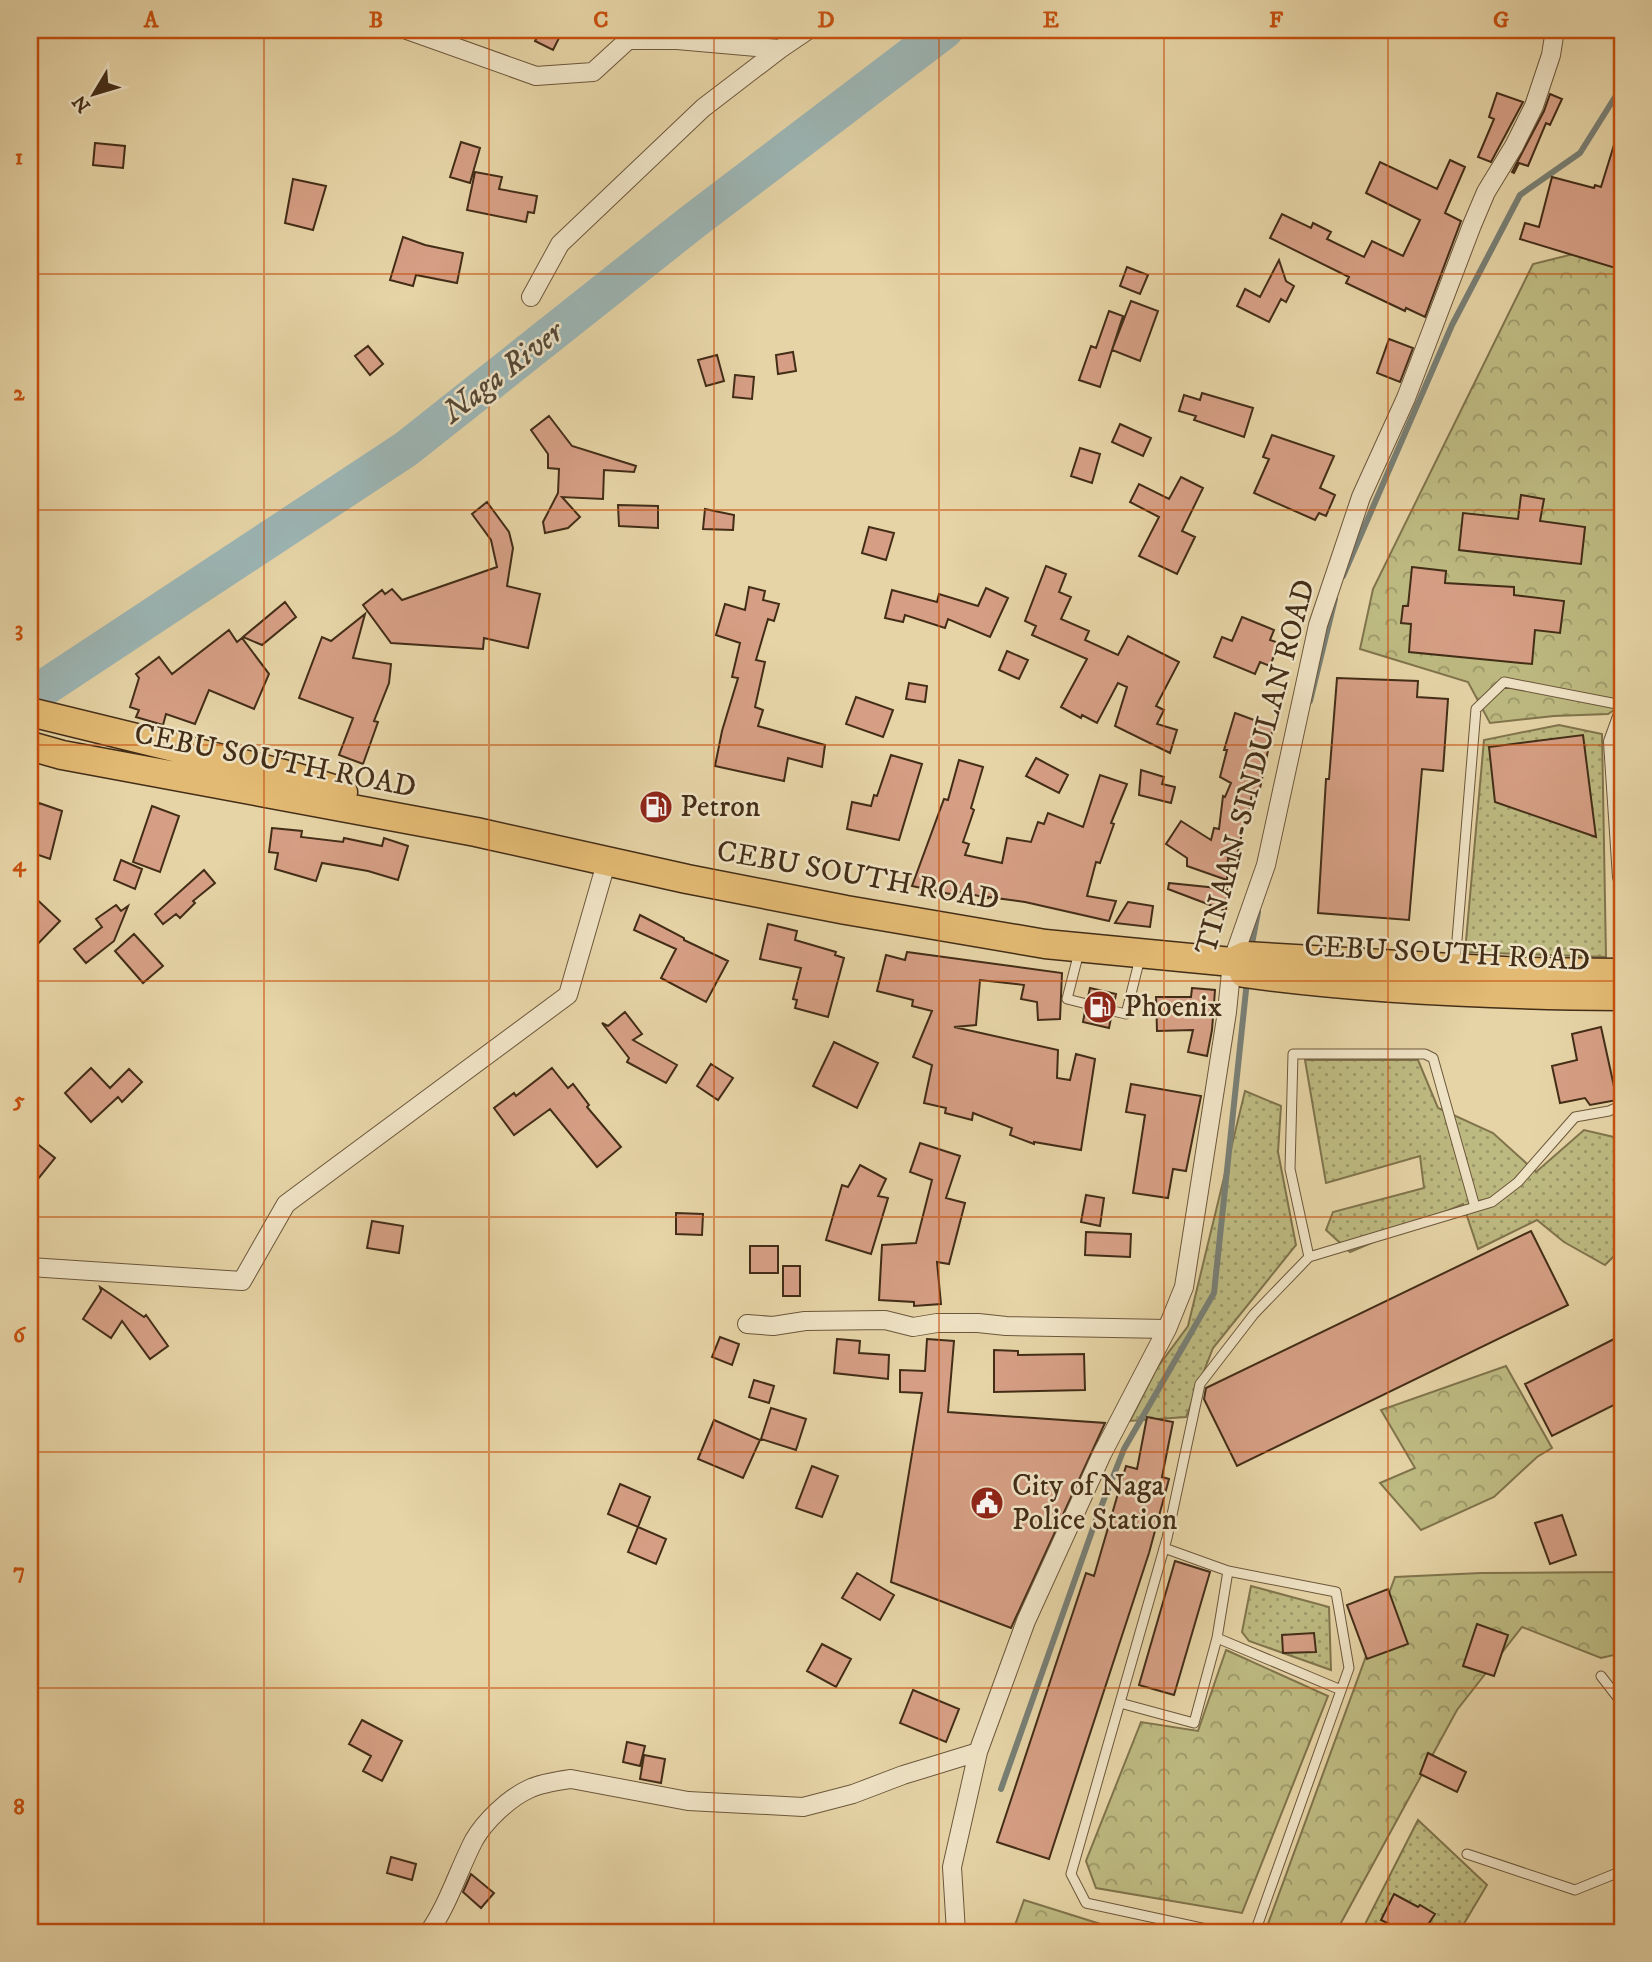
<svg xmlns="http://www.w3.org/2000/svg" width="1652" height="1962" viewBox="0 0 1652 1962" font-family="'IM FELL DW Pica',serif">
<style>
.grass{fill:url(#grass-dots);stroke:#80744c;stroke-width:2}
.forest{fill:url(#forest-crowns);stroke:#80744c;stroke-width:2}
.lines{fill:none;stroke-linecap:round;stroke-linejoin:round}
.stream{stroke:#787f75;stroke-width:6}
.river{stroke:#9cb5b4;stroke-width:37}
.building{fill:#d69f85;stroke:#432d17;stroke-width:2}
.service-casing{stroke:#6c573b;stroke-width:11}
.minor-casing{stroke:#6c573b;stroke-width:20}
.trunk-casing{stroke:#432d17;stroke-width:31}
.service{stroke:#efe3c5;stroke-width:9}
.minor{stroke:#efe3c5;stroke-width:18}
.trunk{stroke:#e3ba73;stroke-width:28}
.grid{fill:none;stroke:#c7500e;stroke-width:2;stroke-opacity:0.55}
.labels{text-anchor:middle;dominant-baseline:central;stroke-width:5;stroke-linejoin:round;paint-order:stroke}
.street-label{font-size:30px;fill:#432d17;stroke:#efe3c5}
.poi-label{font-size:30px;fill:#432d17;stroke:#efe3c5;text-anchor:start}
.water-label{font-size:32px;font-style:italic;fill:#554836;stroke:#efe3c5}
.neatline{fill:none;stroke:#c7500e;stroke-width:2.5}
.grid-label{font-size:23px;text-anchor:middle;font-weight:bold;fill:#c7500e}
</style>
<defs>
<pattern id="grass-dots" width="8" height="8" patternUnits="userSpaceOnUse" patternTransform="scale(1.75)"><rect width="8" height="8" fill="#bdba81"/><path d="M2 2h.1M6 6h.1" fill="none" stroke="#9b9869" stroke-width="1.8" stroke-linecap="round"/></pattern>
<pattern id="forest-crowns" width="20" height="18" patternUnits="userSpaceOnUse" patternTransform="scale(1.75)"><rect width="20" height="18" fill="#bdba81"/><path d="M2 6a3 3 0 1 1 6 0M12 15a3 3 0 1 1 6 0" fill="none" stroke="#9b9869"/></pattern>
</defs>
<rect width="100%" height="100%" fill="#e6d4a6"/>
<filter id="stains"><feTurbulence type="fractalNoise" baseFrequency=".00286" numOctaves="4"/><feColorMatrix values="0 0 0 0 .2 0 0 0 0 .09 0 0 0 0 .02 0 0 0 .5 -.17"/></filter>
<radialGradient id="worn" r=".72"><stop offset=".6" stop-color="#630" stop-opacity="0"/><stop offset="1" stop-color="#630" stop-opacity=".3"/></radialGradient>
<path class="grass" d="M1559,725l43,9 4,223 -141,-5 19,-212z
M1305,1060h113l20,48 55,25 43,39 48,-42 34,8 4,4v106l-17,17 -41,-23 -27,-22 -59,29 -15,-45 -113,48 -24,-22 7,-18 91,-24 -4,-32 -94,27z
M1245,1091l36,15 -3,46 18,93 -83,103 -27,69 -56,4 27,-53 31,-42z
M1251,1586l78,21 2,63 -82,-29 -7,-9z
M1418,1820l69,65 -28,47h-98z"/>
<path class="forest" d="M1622,242v463l-14,9 -54,2 -64,7 -22,-41 -108,-33 13,-60 160,-325z
M1506,1366l46,82 -15,9 -43,40 -73,33 -41,-47 35,-15 -34,-58z
M1622,1569v84l-21,5 -79,-31 -65,83 -121,222h-71l130,-355 86,-4 134,-1z
M1226,1650l102,46 -86,217 -146,-25 -10,-27 55,-139 57,9z
M1024,1900l102,32h-109l-3,-4z"/>
<g class="lines">
<path class="stream" d="M1343,576l109,-251 68,-130 60,-42 42,-67
M1310,701l25,-102
M1251,949l7,-37
M1001,1789l96,-272 27,-68 90,-156 33,-312"/>
<path class="river" d="M30,697l376,-248 285,-226 254,-193"/>
</g>
<path class="building" d="M541,30h22l-10,20 -18,-9z
M1497,93l26,9 -32,60 -13,-5 16,-38 -5,-2z
M1550,94l12,5 -12,26 -4,-2 -18,43 -9,-3 -5,10 -2,-1 32,-61z
M1618,132h4v138l-102,-31 5,-16 14,4 13,-50 42,11 1,-3 6,2z
M461,142l19,6 -10,35 -20,-6z
M95,143l30,3 -2,22 -30,-3z
M1450,160l15,7 -20,46 16,8 -36,96 -19,-9 -1,3 -59,-28 3,-6 -79,-39 12,-24 29,14 2,-5 18,9 -4,7 37,18 8,-16 31,15 17,-36 -54,-27 14,-31 57,27z
M475,172l27,5 -3,12 38,7 -3,17 -6,-1 -2,10 -59,-12z
M293,179l33,7 -13,44 -28,-7z
M403,237l22,8 38,8 -6,30 -41,-8 -3,11 -23,-6z
M1279,260l7,21 8,5 -8,16 -5,-3 -12,23 -32,-16 8,-17 15,8z
M1127,267l21,8 -8,19 -20,-8z
M1131,301l27,10 -18,50 -28,-11z
M1109,311l14,5 -23,71 -21,-7 12,-34 5,2z
M1389,339l24,9 -13,34 -23,-9z
M368,346l15,18 -13,11 -15,-19z
M793,352l3,19 -18,3 -2,-19z
M717,355l7,26 -18,5 -8,-26z
M735,375l19,2 -2,22 -19,-2z
M1202,393l51,15 -9,29 -50,-17 2,-4 -17,-5 5,-16 16,5z
M549,416l23,30 64,20 -2,6 -30,-2 -1,29 -41,-2 18,20 -12,11 -23,5 -2,-11 15,-29 1,-24 -11,-1v-14l-17,-24z
M1120,424l31,14 -8,18 -31,-14z
M1272,435l62,21 -14,32 15,7 -9,21 -7,-3 -4,7 -61,-27 15,-34 -6,-2z
M1080,448l20,6 -8,29 -21,-7z
M1181,477l22,11 -21,43 13,6 -18,37 -38,-18 20,-39 -29,-15 9,-18 30,15z
M1521,495l23,4 -4,22 45,6 -4,37 -122,-14 4,-37 55,6z
M487,502l22,30 4,16 -6,38 33,8 -12,54 -44,-10 -1,11 -92,-6 -28,-38 19,-15 3,4 7,-5 10,11 95,-33 -6,-27 -19,-26z
M618,505l40,1v22l-39,-2z
M705,509l29,6 -1,15 -30,-1z
M869,527l25,6 -8,27 -24,-7z
M1046,566l20,8 -7,18 12,5 -10,22 28,12 -4,9 33,15 10,-19 51,26 -23,44 8,4 -7,14 20,6 -7,23 -55,-27 12,-39 -9,-4 -21,40 -15,-8 -1,3 -20,-11 26,-48 -55,-24 4,-9 -11,-5z
M1412,567l34,4 -1,12 69,4v8l50,6 -4,32 -25,-3 -3,34 -123,-12 2,-28 -10,-1 2,-17h5z
M749,587l16,4 -2,9 16,4 -5,17 -6,-2 -12,41 9,2 -10,45 8,3 -5,16 67,19 -3,22 -34,-9 -4,23 -69,-15 7,-35 16,-53 -6,-1 8,-34 -24,-8 9,-31 20,6z
M986,588l22,10 -18,39 -42,-18 -3,9 -40,-13 -2,7 -18,-4 7,-28 45,12 2,-8 39,12z
M285,602l11,15 -34,28 -19,-8z
M365,614l-12,44 38,6 -2,19 -15,38 4,1 -15,42 -24,-9 14,-37 -54,-20 23,-61 9,4z
M1242,617l32,13 -4,10 9,3 -9,23 -10,-4 -5,12 -41,-17 8,-20 10,4z
M229,630l8,12 5,-4 27,36 -15,35 -45,-19 -14,34 -29,-10 -3,11 -27,-8 3,-7 -9,-3 9,-29 -3,-4 23,-17 13,17z
M1007,651l21,9 -9,19 -20,-9z
M1337,678l81,3 -1,16 31,2 -5,72 -21,-2 -13,151 -91,-7 8,-134h3z
M909,683l18,3 -2,16 -19,-3z
M856,697l37,13 -10,27 -37,-13z
M1235,713l38,14 -14,66 -7,-2 -4,33h-4l-8,36 -8,-2 -1,22 -40,-14v-8l-21,-14 15,-23 30,19 3,-12 5,1 4,-33 2,1 6,-14 -11,-6 7,-27h-3z
M1583,735l13,102 -101,-35 -6,-55z
M891,755l31,9 -23,76 -52,-11 5,-27 19,4 3,-11 3,1z
M1036,758l32,17 -9,18 -33,-17z
M959,760l24,7 -12,41 3,2 -11,32 6,2 -4,11 37,8 5,-25 24,4 7,-20 6,2 4,-11 35,14 17,-52 27,9 -16,39 3,1 -14,39 -4,-1 -9,34 29,5 -7,20 -84,-19 -37,-5v1l-32,-7 -1,4 -43,-9 32,-87 4,1z
M1141,770l23,7 -2,7 13,3 -4,16 -32,-8z
M39,803l23,8 -12,48 -20,-7v-29z
M152,806l27,10 -19,56 -27,-10z
M272,828l30,3 -1,6 42,5 1,-4 38,8 2,-8 24,8 -10,34 -30,-9 -46,-8 -6,18 -41,-12 3,-16 -9,-1z
M121,860l21,9 -7,20 -21,-9z
M204,870l11,13 -22,18 2,2 -15,15 -4,-4 -13,10 -8,-10z
M1169,883l58,6 -1,22 -58,-22z
M30,893l30,28 -30,31z
M1128,902l25,4 -3,21 -35,-4z
M116,905l5,6 7,-5 -14,35 -28,22 -12,-14 28,-22 -6,-8z
M640,915l44,23v2l44,21 -22,41 -45,-24 15,-29 -42,-19z
M768,924l29,7 -2,9 41,12 -1,3 9,3 -16,59 -33,-9 2,-8 -4,-1 8,-31 -41,-9z
M134,934l29,32 -20,17 -28,-32z
M907,952l155,21 -2,46 -22,1 -1,-18 -16,-3 3,-14 -44,-5 -4,45 -22,2 104,23 -1,28 13,2 6,-26 19,5 -14,91 -47,-8v2l-24,-9 2,-7 -39,-15 -1,7 -27,-7 1,-5 -22,-5 8,-38 -19,-8 19,-46 -20,-5 1,-6 -36,-9 9,-36 19,5z
M1090,988l26,6 -2,10 -6,2 -2,4 5,8 -2,10 -26,-6 2,-11 6,-2 3,-4 -2,-5 -4,-3z
M1192,988l23,2 -3,40 -5,26 -19,-4 5,-22 -36,1 -1,-34h35z
M625,1012l17,22 -9,6 44,25 -11,18 -39,-21 2,-4 -27,-35 6,3z
M1601,1027l16,73 -27,5 -5,-7 -25,5 -8,-37 25,-6 -5,-26z
M834,1042l44,21 -21,45 -44,-22z
M711,1064l22,14 -15,22 -21,-14z
M91,1068l19,20 19,-19 13,13 -20,20 -4,-5 -27,25 -26,-29z
M552,1068l16,20 5,-4 16,21 -2,2 34,40 -24,20 -47,-58 -36,26 -20,-27 20,-15 2,3z
M1131,1084l70,12 -15,75 -13,-2 -5,29 -35,-5 12,-78 -19,-3z
M30,1138l25,20 -25,31z
M920,1143l40,13 -14,42 19,5 -16,61 -12,-2 4,42 -27,2v-4l-35,-2 3,-55 34,-2 16,-63 -22,-8z
M860,1165l26,14 -8,17 10,2 -17,56 -45,-14 16,-55 6,2z
M1086,1195l18,3 -4,28 -19,-4z
M676,1213l27,1 -1,21 -26,-1z
M372,1221l31,5 -4,27 -32,-5z
M1531,1231l37,74 -331,161 -33,-67 2,-11z
M1086,1232l45,2 -1,23 -45,-2z
M750,1246h28v27h-28z
M783,1266h17v30h-17z
M100,1287l44,30 2,-2 22,31 -18,13 -28,-38 -11,17 -28,-19 18,-28z
M1622,1335v66l-70,35 -27,-52z
M720,1337l19,7 -7,21 -20,-8z
M837,1339l23,2 -1,12 30,2 -1,24 -54,-6z
M927,1339l27,2 -6,71 157,11 -94,205 -120,-46 31,-189 -22,-1v-22l25,1z
M994,1350l24,1v4l66,-1 1,36 -91,2z
M754,1380l20,6 -5,17 -20,-6z
M771,1408l35,11 -10,31 -35,-11z
M1147,1417l26,5 -11,55 7,2 -20,74 -100,306 -52,-17 89,-269 8,3 32,-110 11,3z
M714,1420l46,20 -17,38 -45,-19z
M812,1466l26,10 -16,41 -26,-9z
M620,1484l30,13 -12,30 -30,-13z
M1562,1515l14,40 -26,9 -15,-41z
M638,1527l28,12 -10,25 -28,-12z
M1175,1561l35,11 -36,123 -35,-10z
M857,1573l37,22 -14,25 -38,-22z
M1388,1589l20,55 -41,15 -20,-54z
M1477,1624l31,11 -14,41 -31,-10z
M1314,1633l2,19 -33,1 -1,-18z
M822,1644l29,15 -15,28 -29,-16z
M913,1690l46,19 -13,33 -46,-19z
M362,1720l40,21 -20,40 -19,-10 8,-15 -22,-12z
M627,1742l18,4 -5,20 -17,-4z
M1428,1753l38,19 -9,20 -37,-18z
M644,1755l21,4 -4,24 -21,-4z
M391,1857l25,7 -4,16 -25,-7z
M471,1874l23,19 -13,15 -18,-16z
M1394,1894l24,13 2,-2 15,9 -12,18h-18l-24,-12z"/>
<g class="lines">
<defs>
<path id="service" d="M1079,952l-12,47 20,5
M1455,964l21,-255 28,-27 118,23
M1113,1011l13,3 14,-56
M1309,1257l-19,-88 3,-115h132l8,4 42,149
M1164,1548l64,23 108,21 13,76 -94,264
M1217,1638l124,52
M1601,1676l21,27
M1120,1703l74,20 23,-85 11,-67
M1467,1854l108,36 47,-19
M1220,1932l-134,-29 -15,-29 96,-336 33,-154 54,-70 55,-57 183,-55 26,-20 57,-65 34,-6 13,-6"/>
<path id="minor" d="M407,30l129,46 57,-4 35,-32h49l103,9 28,-19
M531,297l29,-53 143,-136 77,-59
M1622,717l-9,25 9,135
M30,1267l212,14 44,-77 282,-209 39,-135
M747,1324l26,2 32,-5 80,-1 28,7 24,-4h41l28,3 161,3
M429,1932c20,-29 29,-61 45,-92 11,-19 35,-42 55,-51 13,-6 28,-8 42,-10l117,22 115,6 50,-13 50,-19 75,-23
M956,1932l-4,-65 26,-115 48,-131 76,-167 65,-125 17,-42 43,-275 5,-50 34,-97 52,-240 43,-128 45,-99 66,-173 14,-33 28,-46 20,-40 17,-51 4,-25"/>
<path id="trunk" d="M30,712l262,64 51,16
M30,746l32,9 414,77 211,47 159,31 199,34 187,18 13,-6 276,16 101,1
M1244,973c125,17 252,22 378,23"/>
</defs>
<use href="#service" class="service-casing"/>
<use href="#minor" class="minor-casing"/>
<use href="#trunk" class="trunk-casing"/>
<use href="#service" class="service"/>
<use href="#minor" class="minor"/>
<use href="#trunk" class="trunk"/>
</g>
<path class="grid" d="M264,30v1902M489,30v1902M714,30v1902M939,30v1902M1164,30v1902M1388,30v1902M30,274h1592M30,510h1592M30,745h1592M30,981h1592M30,1217h1592M30,1452h1592M30,1688h1592"/>
<defs>
<symbol id="fuel-disc" viewBox="-11 -11 22 22"><circle r="9.5" fill="#8f2418" stroke="#efe3c5"/><path d="M-5.5-6h7V0h2V4h1.3V-2.5L3-4.5l.8-.8L6-3V5H2.5V1h-1V6h-7ZM-4.2-4.7v3.2H.2V-4.7Z" fill="#fff"/></symbol>
<symbol id="civic-disc" viewBox="-11 -11 22 22"><circle r="9.5" fill="#8f2418" stroke="#efe3c5"/><path d="M-.6-6.5H3V-4.5H.6V-3L4-1V1h2V6H-6V1h2V-1L-.6-3ZM-1.2 2.5V6h2.4V2.5Z" fill="#fff"/></symbol>
</defs>
<g fill-rule="evenodd">
<use href="#fuel-disc" x="637" y="788" width="38" height="38"/>
<use href="#fuel-disc" x="1081" y="988" width="38" height="38"/>
<use href="#civic-disc" x="968" y="1484" width="38" height="38"/>
</g>
<g class="labels">
<g class="street-label">
<text transform="translate(275 761) rotate(11)">CEBU SOUTH ROAD</text>
<text transform="translate(1256 767) rotate(-75)">TINAAN-SINDULAN ROAD</text>
<text transform="translate(858 876) rotate(10)">CEBU SOUTH ROAD</text>
<text transform="translate(1447 954) rotate(3)">CEBU SOUTH ROAD</text>
</g>
<g class="poi-label">
<text x="680" y="807">Petron</text>
<text x="1124" y="1007">Phoenix</text>
<text x="1012" y="1486">City of Naga<tspan x="1012" dy="34">Police Station</tspan></text>
</g>
<g class="water-label">
<text transform="translate(503 373) rotate(-38)">Naga River</text>
</g>
</g>
<rect width="1652" height="1962" fill="none" stroke="#e6d4a6" stroke-width="77"/>
<g transform="translate(94 94) rotate(232)" stroke="#efe3c5" stroke-width="5" paint-order="stroke">
<path d="M0-5L12 26L0 18L-12 26Z" fill="#432d17"/>
<text y="-10" font-size="19" font-weight="bold" text-anchor="middle" fill="#432d17">N</text>
</g>
<rect x="38" y="38" width="1576" height="1886" class="neatline"/>
<g class="grid-label">
<text x="151" y="27">A</text>
<text x="376" y="27">B</text>
<text x="601" y="27">C</text>
<text x="826" y="27">D</text>
<text x="1051" y="27">E</text>
<text x="1276" y="27">F</text>
<text x="1501" y="27">G</text>
<text x="19" y="164">1</text>
<text x="19" y="400">2</text>
<text x="19" y="636">3</text>
<text x="19" y="871">4</text>
<text x="19" y="1107">5</text>
<text x="19" y="1342">6</text>
<text x="19" y="1578">7</text>
<text x="19" y="1814">8</text>
</g>
<rect width="100%" height="100%" filter="url(#stains)"/>
<rect width="100%" height="100%" fill="url(#worn)"/>
</svg>
